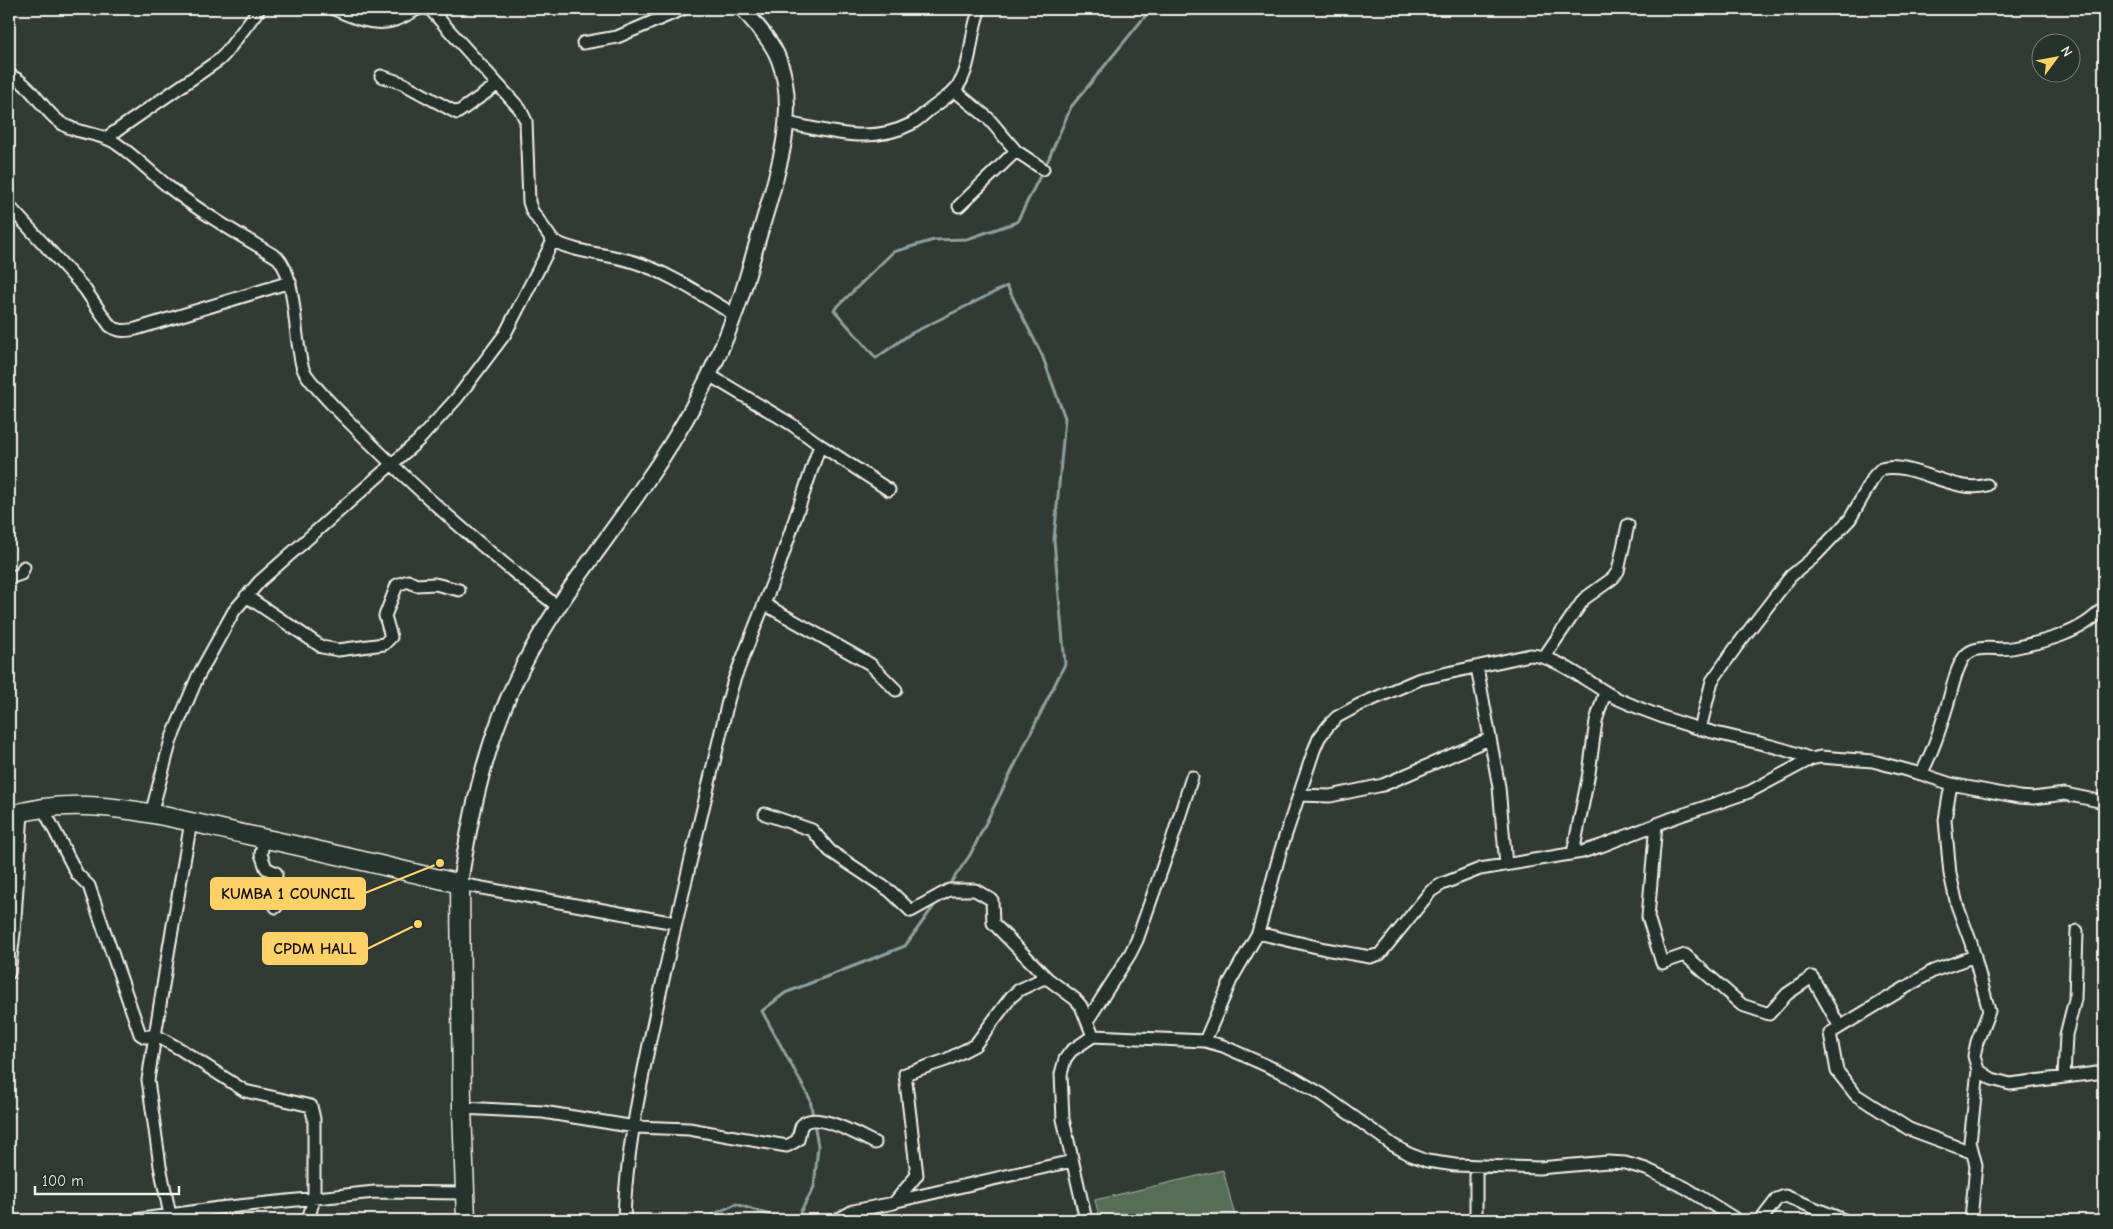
<svg xmlns="http://www.w3.org/2000/svg" width="2113" height="1229" viewBox="0 0 2113 1229" font-family="'Comic Neue',sans-serif">
<style>
.green{fill:#566e54;stroke:#a5b09e}
.lines{fill:none;stroke-linecap:round;stroke-linejoin:round}
.stream{stroke:#8da0a0;stroke-width:3}
.minor-casing{stroke:#f4f1e8;stroke-width:15}
.tertiary-casing{stroke:#f4f1e8;stroke-width:18}
.primary-casing{stroke:#f4f1e8;stroke-width:21}
.minor{stroke:#26332d;stroke-width:11}
.tertiary{stroke:#26332d;stroke-width:14}
.primary{stroke:#26332d;stroke-width:18}
.leader{fill:none;stroke:#ffd166;stroke-width:2}
.callout-dot{fill:#ffd166;stroke:#26332d;stroke-width:2}
.callout{fill:#ffd166;stroke:#ffd166;stroke-width:2}
.callout-label{font-size:16px;text-anchor:middle;font-weight:bold;fill:#111}
</style>
<rect width="100%" height="100%" fill="#323b33"/>
<filter id="ink" filterUnits="userSpaceOnUse"><feTurbulence type="fractalNoise" baseFrequency=".02" numOctaves="2"/><feDisplacementMap in="SourceGraphic" scale="10" xChannelSelector="R" yChannelSelector="G"/><feConvolveMatrix kernelMatrix="1 2 1 2 8 2 1 2 1" color-interpolation-filters="sRGB"/></filter>
<g filter="url(#ink)">
<path class="green" d="M1223,1170l13,50h-136l-5,-20z"/>
<g class="lines">
<path class="stream" d="M1045,167l26,-60 80,-98
M947,888l23,-33 95,-191 -11,-124 11,-122 -23,-63 -35,-69 -97,48 -34,24 -42,-48 59,-58 41,-12 33,-1 50,-17 25,-50
M701,1220l35,-16 49,16
M796,1220l18,-33 4,-41 -8,-47 -48,-88 23,-18 120,-47 31,-43"/>
<defs>
<path id="minor" d="M334,9c18,8 38,17 58,12 9,-2 18,-8 26,-12
M368,9l14,13
M430,9l90,100 6,12 3,81 3,9 21,30
M583,43l34,-6 66,-28
M9,75c23,9 32,34 52,48 17,12 40,9 56,21 19,13 35,30 53,44 33,26 72,48 108,70 17,19 16,66 21,91 1,7 2,16 5,22 11,19 41,46 56,62 62,62 128,120 197,173
M381,76l21,7 55,30 40,-28
M955,91l33,27 28,33 27,18
M787,123c41,8 84,22 124,1 7,-4 14,-11 21,-16 12,-9 24,-16 30,-29 11,-22 8,-48 18,-70
M106,138l113,-78 6,-6 34,-45
M9,206l75,82 26,38c9,6 16,5 26,3l154,-47
M959,206l57,-55
M820,445l69,45
M9,578l12,-4 3,-7
M246,596l76,51 16,3 46,-6 7,-7 -6,-21 12,-31 11,-4 8,4 19,-1 24,6
M764,604l106,60 26,26
M1544,657l40,-58 29,-21 5,-7 10,-46
M1477,667l22,120 7,78
M1700,729l12,-48 24,-34 55,-71 22,-18 37,-39 25,-44 6,-6c30,-9 75,26 106,16
M1921,774c12,-22 19,-44 26,-68 5,-15 8,-37 18,-50 11,-13 32,-5 47,-8 32,-6 71,-15 92,-41
M1951,784l-6,36 5,54 7,31 14,38 18,68 -12,31 -3,14 4,14 -8,72 6,23 -5,55
M1299,795l31,1 53,-11 106,-46
M43,808l34,66 12,12 51,148 5,3 10,-2 25,14 65,42 66,15 3,13v80l-6,21
M151,814l20,-74 27,-64 36,-65 26,-30 158,-140 39,-43 48,-64 48,-93c27,13 53,12 81,21 36,11 69,34 101,53
M765,814l47,16 18,21 60,40 21,20 38,-21h26l17,10 1,23 55,56
M1656,824l-8,93 14,46 23,-8 57,50 27,9 18,-20 25,-17 28,50
M264,838l-3,16 5,14 10,5v34
M1573,853l16,-80 7,-52 9,-29
M460,884l215,39
M1258,933l23,-84 33,-99 5,-12 10,-13 8,-8 22,-12 61,-26 110,-24c26,0 64,32 88,44 31,14 65,26 98,34 32,8 64,13 95,26
M9,973l5,-40 8,-121
M1088,1020l42,-66 7,-14 34,-97 21,-66
M1205,1041l26,-61 27,-47 67,16 45,8 10,-3 51,-63 11,-7 38,-15 102,-17 19,-6 72,-28 76,-26 62,-33 9,-2 53,4 48,13 30,10 68,13 14,1 32,-4 39,8
M1978,1070l14,9 18,5 94,-12
M2064,1077l2,-42 9,-36 2,-68
M462,1108l81,4 92,15 54,2 98,17 11,-6c1,-5 2,-12 4,-15 12,-16 60,12 73,18
M1971,1152l-62,-23 -53,-34 -19,-24 -7,-38 103,-62 42,-15
M897,1201l175,-40
M135,1220l84,-12 156,-16 89,1
M171,1220l-11,-54 -12,-86 21,-132 22,-126
M624,1220c2,-71 18,-143 33,-213 22,-102 48,-204 71,-306l6,-21 45,-114 41,-121 -29,-21 -82,-49
M837,1220l16,-9 41,-8 23,-28 -12,-101 41,-14 29,-15 36,-48 8,-7 23,-11h6l27,20 6,7 12,30
M1086,1220l-23,-101 -2,-45 4,-15 6,-8 22,-15 112,5 18,5 69,31 31,18 70,50 16,9 18,7 28,4 84,3 69,-6 17,1 21,6 40,19 51,32
M1476,1220v-54
M1761,1220l16,-21 8,-3 59,24"/>
<path id="tertiary" d="M460,884c11,-75 28,-150 63,-218 33,-65 81,-121 121,-181 37,-53 69,-110 91,-171 11,-29 18,-59 27,-88 15,-51 37,-114 17,-166 -7,-19 -23,-35 -36,-51"/>
<path id="primary" d="M9,816c74,-26 165,3 239,19 71,15 141,32 212,49l2,224 4,112"/>
</defs>
<use href="#minor" class="minor-casing"/>
<use href="#tertiary" class="tertiary-casing"/>
<use href="#primary" class="primary-casing"/>
<use href="#minor" class="minor"/>
<use href="#tertiary" class="tertiary"/>
<use href="#primary" class="primary"/>
</g>
</g>
<path class="leader" d="M440 863L365 893M418 924L367 949"/>
<g class="callout-dot">
<circle cx="440" cy="863" r="5"/>
<circle cx="418" cy="924" r="5"/>
</g>
<g class="callout">
<rect x="211" y="878" width="154" height="31" rx="5"/>
<rect x="263" y="933" width="104" height="31" rx="5"/>
</g>
<g class="callout-label">
<text x="288" y="899">KUMBA 1 COUNCIL</text>
<text x="315" y="954">CPDM HALL</text>
</g>
<rect width="2113" height="1229" fill="none" stroke="#26332d" stroke-width="30"/>
<rect x="15" y="15" width="2083" height="1199" fill="none" stroke="#f4f1e8" stroke-width="2" filter="url(#ink)"/>
<g transform="translate(2056 58) rotate(58)"><circle r="24" fill="#26332d" stroke="#787f78"/>
<path d="M0-4L9 19L0 12L-9 19Z" fill="#ffd166"/>
<text y="-8" font-size="14" font-weight="bold" text-anchor="middle" fill="#f4f1e8">N</text>
</g>
<path d="M35 1186v8h144v-8" fill="none" stroke="#f4f1e8" stroke-width="2.5"/>
<text x="42" y="1186" font-size="15" fill="#f4f1e8" stroke="#26332d" stroke-width="4" paint-order="stroke">100 m</text>
</svg>
